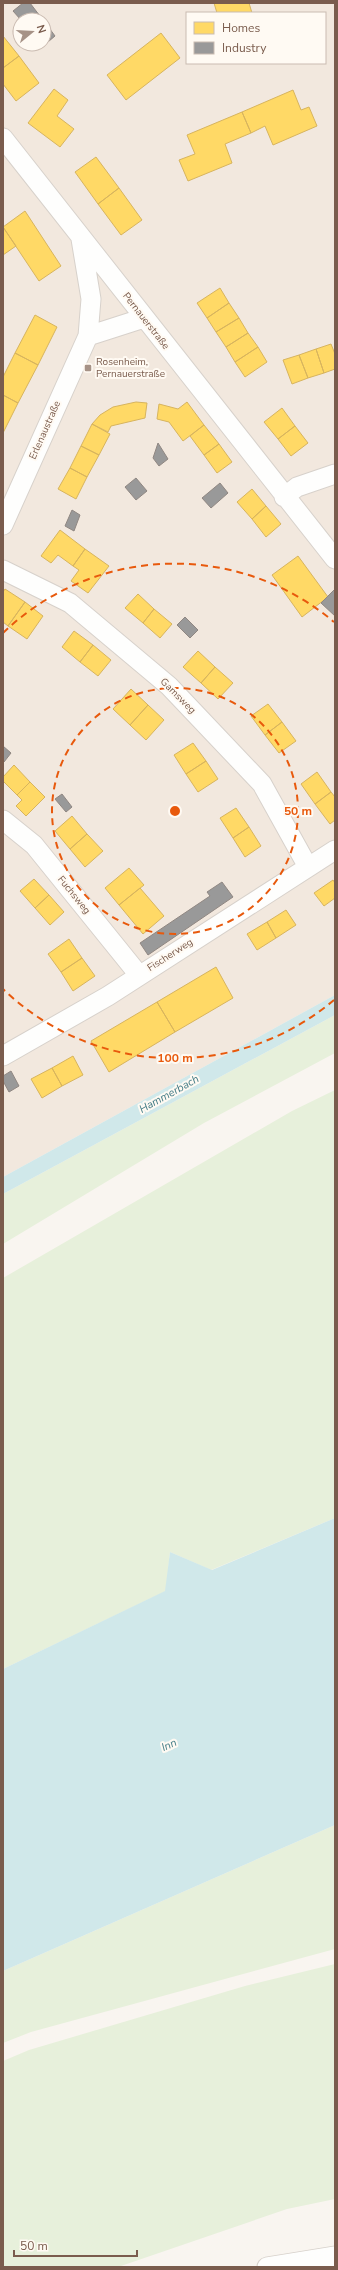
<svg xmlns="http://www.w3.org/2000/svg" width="338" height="2270" viewBox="0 0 338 2270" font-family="'Nunito Sans',sans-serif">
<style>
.residential{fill:#f2e8de;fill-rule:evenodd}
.green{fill:#e7f0db}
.water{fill:#d0e8ea}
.homes{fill:#ffd966;stroke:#d7b45e}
.industry{fill:#999;stroke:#908782}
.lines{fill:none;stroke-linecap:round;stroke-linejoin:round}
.minor-casing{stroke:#d7d1cb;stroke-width:21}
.minor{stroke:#fefefd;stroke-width:19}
.ring{fill:none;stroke:#e8590c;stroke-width:2;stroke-dasharray:7 5}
.poi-dot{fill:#a69286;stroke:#fffaf3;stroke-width:1.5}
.labels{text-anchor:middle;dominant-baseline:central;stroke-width:4;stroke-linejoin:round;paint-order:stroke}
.street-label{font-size:10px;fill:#7a5c4d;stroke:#fffaf3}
.poi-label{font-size:10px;fill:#7a5c4d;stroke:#fffaf3;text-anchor:start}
.water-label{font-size:11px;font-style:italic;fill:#437c86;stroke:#fffaf3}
.centre{fill:#e8590c;stroke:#fffaf3;stroke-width:2}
.ring-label{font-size:12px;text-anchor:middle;font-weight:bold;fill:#e8590c;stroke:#fffaf3;stroke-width:4;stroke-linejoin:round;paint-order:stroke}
</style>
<rect width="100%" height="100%" fill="#f9f5f0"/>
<path class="residential" d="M3,3h332v992l-332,182zM187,13h138v50h-138zM20,20h24v24h-24z"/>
<path class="green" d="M335,1015v38l-131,70 -201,121v-50z
M335,1090v428l-124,52 -41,-18 -4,39 -163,78v-391l289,-167z
M335,1825v124l-304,83 -28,11v-72z
M335,1964v235l-48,10 -169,58h-115v-206l26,-11 216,-64z"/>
<path class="water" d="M335,995v20l-332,179v-17z
M335,1518v307l-332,146v-302l162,-78 5,-39 42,18z"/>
<path class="homes" d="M214,3h35l3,10h-35z
M161,33l19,25 -54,42 -19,-25z
M3,36l16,20 -16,12z
M19,56l20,27 -23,18 -13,-17v-16z
M54,89l14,11 -11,16 17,13 -14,18 -32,-24z
M293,90l8,20 8,-3 8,19 -44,19 -8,-19 -14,7 -9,-21z
M242,112l9,21 -26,11 7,19 -44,18 -9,-21 16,-6 -8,-19z
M96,157l23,31 -21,16 -23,-32z
M119,188l23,32 -21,15 -23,-31z
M25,211l36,55 -22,15 -36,-54z
M3,227l13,19 -13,9z
M220,288l9,15 -22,15 -10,-15z
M229,303l10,15 -23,14 -9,-14z
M35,315l22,12 -19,38 -23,-12z
M239,318l9,15 -22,14 -10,-15z
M248,333l10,14 -23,15 -9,-15z
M331,344l4,10v15l-11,4 -8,-24z
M258,347l9,15 -22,15 -10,-15z
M316,349l8,24 -16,5 -9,-23z
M15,353l23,12 -20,38 -15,-8v-18z
M299,355l9,23 -16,6 -9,-24z
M3,395l15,8 -15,30z
M136,402l11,1 -2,15 -34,8 -3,6 -16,-8 8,-9 13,-8z
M187,402l17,23 -21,16 -14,-19 -12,-3 2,-15 19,5z
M282,408l13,18 -17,13 -14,-17z
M92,424l18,10 -11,21 -18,-9z
M204,425l15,19 -15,11 -14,-19z
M295,426l13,17 -17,13 -13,-17z
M219,444l13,18 -15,11 -13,-18z
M81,446l18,9 -12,22 -17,-9z
M70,468l17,9 -11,22 -18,-10z
M252,489l14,17 -14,13 -15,-17z
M266,506l15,18 -15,13 -14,-18z
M60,530l25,19 -12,17 -15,-11 -7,8 -10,-7z
M85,549l24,17 -21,27 -17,-12 8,-11 -6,-4z
M298,556l30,41 -26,20 -30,-42z
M5,589l20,13 -17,24 -5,-4v-30z
M138,594l16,15 -11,14 -18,-15z
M25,602l18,14 -16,23 -19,-13z
M154,609l18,15 -12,14 -17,-15z
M74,631l19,14 -13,17 -18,-15z
M93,645l18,15 -13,16 -18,-14z
M198,651l17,16 -14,16 -18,-16z
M215,667l18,16 -15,16 -17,-16z
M131,689l17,16 -18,20 -17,-16z
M268,704l14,18 -17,13 -14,-19z
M148,705l16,15 -18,20 -16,-15z
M282,722l14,19 -17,12 -14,-18z
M193,743l13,18 -20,13 -12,-19z
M206,761l12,18 -20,13 -12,-18z
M14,765l16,17 -13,13 -14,-14v-4z
M317,772l14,20 -16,12 -14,-20z
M30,782l15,15 -19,19 -10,-10 6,-6 -5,-5z
M331,792l4,5v23l-5,4 -15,-20z
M236,808l13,19 -16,11 -13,-20z
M72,816l15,18 -17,15 -15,-18z
M249,827l12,19 -16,11 -12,-19z
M87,834l16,17 -18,16 -15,-18z
M129,868l15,17 -25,20 -14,-17z
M34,879l15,16 -14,13 -15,-17z
M333,880l2,3v15l-11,8 -10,-13z
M140,888l24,28 -21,18 -24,-29z
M49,895l15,17 -14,13 -15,-17z
M286,910l10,15 -20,13 -9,-16z
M267,922l9,16 -19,12 -10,-16z
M69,939l13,19 -21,14 -13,-18z
M82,958l13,18 -22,15 -12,-19z
M216,967l17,31 -58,34 -18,-30z
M157,1002l18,30 -66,40 -18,-31z
M73,1056l10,19 -21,11 -10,-18z
M52,1068l10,18 -20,12 -11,-19z"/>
<path class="industry" d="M23,3h7l13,17h-22l-8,-9z
M44,21l11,15 -13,11 -2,-3h4z
M158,443l10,16 -9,7 -6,-8z
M136,478l11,13 -11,9 -11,-13z
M220,483l8,10 -17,15 -9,-10z
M72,510l8,5 -6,16 -9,-5z
M334,590l1,1v25l-14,-13z
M185,617l13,13 -8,8 -13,-13z
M3,746l8,7 -7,9 -1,-1z
M62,794l10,13 -6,5 -11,-13z
M222,882l11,15 -85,58 -8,-12 70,-47 -3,-4z
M11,1071l8,15 -10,6 -6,-11v-5z"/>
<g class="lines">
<defs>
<path id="minor" d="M3,138l332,421
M88,336l56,-18
M284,497l13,-10 38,-13
M3,525l85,-189 3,-37 -10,-60
M3,570l67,33 99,83 93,98 46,83
M3,820l31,25 105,130
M3,1056l105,-60 227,-146
M267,2267l68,-11"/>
</defs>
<use href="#minor" class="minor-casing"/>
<use href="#minor" class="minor"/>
</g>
<g class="ring">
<circle cx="175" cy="811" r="123"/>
<path d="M334 1000A247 247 0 0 1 3 989M3 633A247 247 0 0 1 334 622"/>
</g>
<rect class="poi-dot" x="84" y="364" width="8" height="8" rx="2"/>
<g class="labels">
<g class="street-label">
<text transform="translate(146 321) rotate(52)">Pernauerstraße</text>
<text transform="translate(45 430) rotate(-66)">Erlenaustraße</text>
<text transform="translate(178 696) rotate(45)">Gamsweg</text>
<text transform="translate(74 895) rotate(51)">Fuchsweg</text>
<text transform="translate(170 955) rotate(-33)">Fischerweg</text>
</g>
<g class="poi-label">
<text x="96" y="362">Rosenheim,<tspan x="96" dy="12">Pernauerstraße</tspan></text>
</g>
<g class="water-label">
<text transform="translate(169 1094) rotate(-29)">Hammerbach</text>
<text transform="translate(169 1745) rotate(-24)">Inn</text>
</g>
</g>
<circle cx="175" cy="811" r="6" class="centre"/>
<g class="ring-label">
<text x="298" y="815">50 m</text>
<text x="175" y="1062">100 m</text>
</g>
<rect width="338" height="2270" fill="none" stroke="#7a5c4d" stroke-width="8"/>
<rect x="186" y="12" width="140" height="52" fill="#fffaf3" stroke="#cabbb1"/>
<rect x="194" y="22" width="20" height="12" fill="#ffd966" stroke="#cabbb1"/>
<text x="222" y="32" font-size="12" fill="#7a5c4d">Homes</text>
<rect x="194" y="42" width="20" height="12" fill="#999999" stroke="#cabbb1"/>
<text x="222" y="52" font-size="12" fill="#7a5c4d">Industry</text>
<g transform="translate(32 32) rotate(72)"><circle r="19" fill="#fffaf3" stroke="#cabbb1"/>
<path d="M0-3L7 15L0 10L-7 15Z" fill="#a69286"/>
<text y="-6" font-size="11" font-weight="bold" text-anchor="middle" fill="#7a5c4d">N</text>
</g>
<path d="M14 2250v6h123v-6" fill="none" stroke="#7a5c4d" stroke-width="2"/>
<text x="20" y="2250" font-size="12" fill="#7a5c4d" stroke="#fffaf3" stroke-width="3" paint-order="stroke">50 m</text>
</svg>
